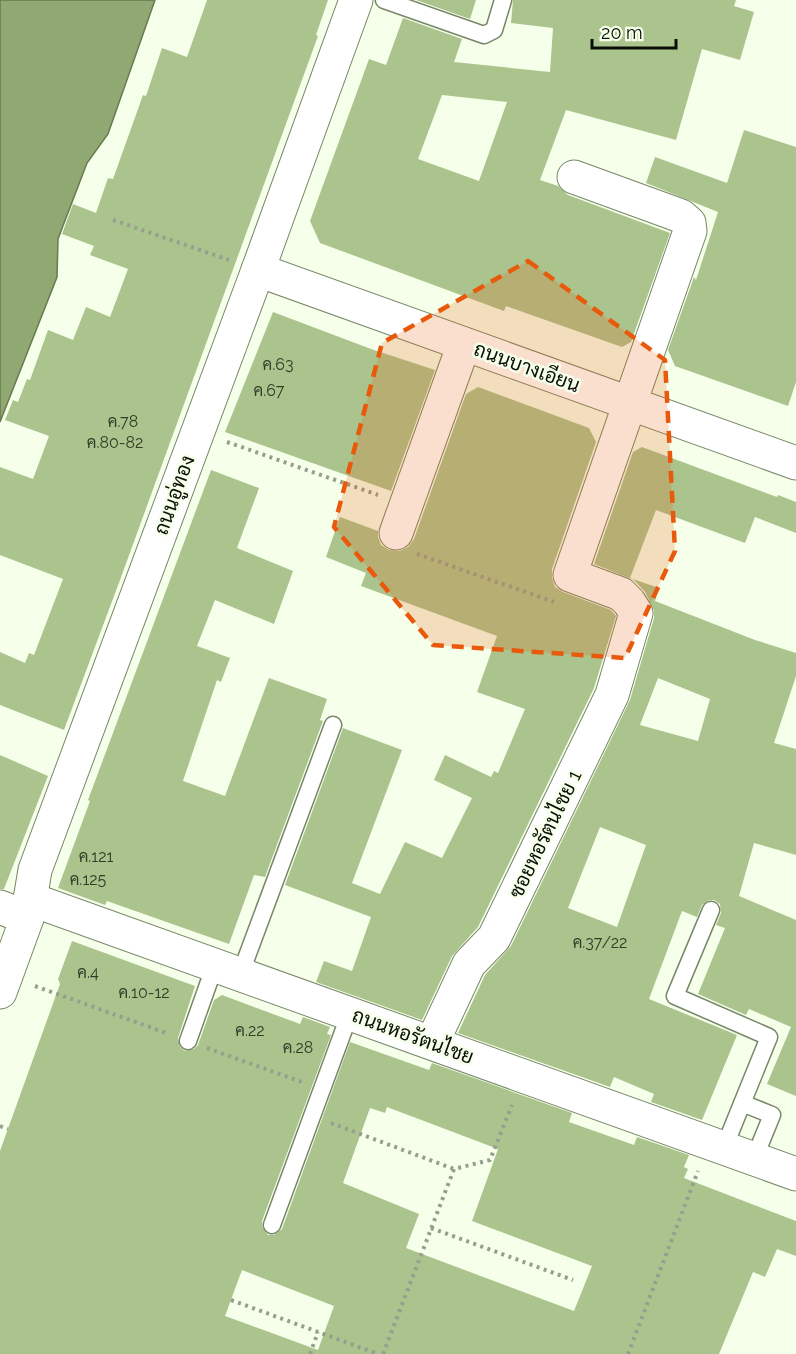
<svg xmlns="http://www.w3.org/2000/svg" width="796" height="1354" viewBox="0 0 796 1354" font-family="Raleway,Sarabun,sans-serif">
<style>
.water{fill:#90a872;stroke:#687a51;stroke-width:1.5}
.building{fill:#abc48d;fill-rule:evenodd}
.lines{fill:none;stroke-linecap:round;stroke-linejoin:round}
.lane-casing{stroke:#788668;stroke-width:19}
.street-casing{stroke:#788668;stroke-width:35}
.secondary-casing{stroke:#788668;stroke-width:35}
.path{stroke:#969e8e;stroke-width:4;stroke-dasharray:3 4.5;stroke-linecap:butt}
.lane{stroke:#fff;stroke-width:16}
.street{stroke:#fff;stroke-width:33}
.secondary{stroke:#fff;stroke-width:33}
.marked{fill:#e8590c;fill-opacity:0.2;stroke:#e8590c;stroke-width:4.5;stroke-dasharray:12 8;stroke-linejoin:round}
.labels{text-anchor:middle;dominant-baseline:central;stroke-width:5;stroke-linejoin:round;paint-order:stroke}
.number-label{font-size:16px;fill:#323c27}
.street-label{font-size:20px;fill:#0a0f05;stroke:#f5ffea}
</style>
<rect width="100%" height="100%" fill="#f5ffea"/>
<path class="water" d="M0,0h155l-47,134 -21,29 -29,76 -1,38 -57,145z"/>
<path class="building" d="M207,0h121l-12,35 2,1 -198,544 -56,150 -64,-25v-53l25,11 4,-10 5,2 29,-76 -63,-24v-88l33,12 16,-43 -44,-16 8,-20 5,2 9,-23 3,1 18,-50 25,10 13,-33 24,10 18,-48 -38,-14 4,-9 -32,-12 11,-30 23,9 12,-35 5,1 30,-84 3,1 16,-48 25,9z
M416,0h60l-6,19z
M513,0h223l-2,6 20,6 -14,48 -38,-11 -26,91 -110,-30 -26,70 18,6 10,9 102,38 -39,109 -9,5 -116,-41 -2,5 -184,-68 -10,-22 59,-162 17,6 17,-47 59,21 -8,23 96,10 3,-44 -42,-5zM442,95l65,7 -28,79 -61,-22z
M744,130l52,17v235l-8,24 -113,-40 -7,-16 26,-73 2,3 22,-68 -72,-29 9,-26 72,26z
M273,312l98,37 64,21 -44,121 -166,-59z
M478,387l111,41 7,14 -44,127v9l3,9 8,5 48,18 5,6 -22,72 -116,239 -26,29 -30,64 -106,-38 8,-21 28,10 19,-54 -86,-32 58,-157 59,22 -50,133 28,11 25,-52 37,16 30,-60 -38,-18 11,-25 46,22 3,-6 4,2 27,-64 -48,-17 20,-56 -136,-50 5,-13 -40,-16 14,-40 38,14v6l3,8 8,5 11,1 8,-4 6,-8 52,-145z
M642,447l135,50 1,-2 18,7v31l-41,-16 -10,26 -89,-33 -26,68 29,10 -4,13 100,39 41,13v23l-22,67 22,6v106l-42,-12 -15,53 57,24v176l-29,-12 24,-57 -42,-18 -3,6 -48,-21 27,-66 -9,-3 5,-12 -1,-9 -6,-4h-5l-7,5 -5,12 -15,-6 -33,88 88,36 -35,85 -51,-18 3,-8 -40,-17 -4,10 -152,-54 27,-58 26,-29 119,-246 24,-82v-8l-9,-18 -11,-12 -40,-16 39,-112zM658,678l52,21 -12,42 -58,-16zM600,827l46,18 -29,82 -49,-19z
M211,470l48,18 -22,60 56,23 -19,53 -59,-24 -18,46 33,12 -9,24 -4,-2 -34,101 42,15 44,-118 58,21 -7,21 3,1 -58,156 -11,-2 -25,69 -122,-43 -2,4 -47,-17 32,-87 -2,-1z
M0,755l48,21 -44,113h-4z
M72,941l123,45 -17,52 2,9 5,4 9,-2 4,-4 16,-45 8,-5 78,29 3,-7 27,10 -3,7 4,1 -69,186v6l6,8h6l8,-6 68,-187 79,28 3,-7 140,50 -3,9 65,23 3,-8 52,18 -5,12 4,2 -4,9 112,43v35l-19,-7 -12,28 -12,-5 -34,82h-719v-203l60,-167 -2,-5zM387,1107l111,42 -26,72 120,45 -18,45 -168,-63 13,-34 -76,-31 27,-75 15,5zM242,1270l92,36 -16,44 -93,-34z"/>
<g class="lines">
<defs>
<path id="lane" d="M384,0l100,35 10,-5 9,-30
M711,910l-36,86 94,41 -45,111
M240,975l93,-250
M188,1041l27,-76
M742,1103l30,12 -18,44
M272,1225l78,-212"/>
<path id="street" d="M258,270l538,193
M396,533l68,-189
M30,899l766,275
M0,907l27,11
M432,1043l37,-79 25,-26 118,-243 24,-82 -7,-11 -8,-8 -51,-19 120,-344 -1,-8 -8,-7 -107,-39"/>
<path id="secondary" d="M0,992l27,-74 8,-48 223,-600 98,-270"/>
</defs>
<use href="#lane" class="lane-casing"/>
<use href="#street" class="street-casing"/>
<use href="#secondary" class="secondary-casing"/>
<path class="path" d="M113,220l116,40
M227,442l151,53
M417,554l137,48
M35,986l134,48
M207,1048l95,34
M331,1123l123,46
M0,1126l8,3
M431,1228l142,52
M231,1300l147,54
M310,1354l8,-22
M383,1354l71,-185 36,-9 22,-55
M628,1354l70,-183"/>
<use href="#lane" class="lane"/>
<use href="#street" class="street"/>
<use href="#secondary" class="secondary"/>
</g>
<path class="marked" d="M528,261l137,99 10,191 -50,107 -192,-13 -99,-118 48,-184z"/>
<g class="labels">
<g class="number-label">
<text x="278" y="364">ค.63</text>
<text x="269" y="390">ค.67</text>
<text x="123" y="421">ค.78</text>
<text x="115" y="442">ค.80-82</text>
<text x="96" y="856">ค.121</text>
<text x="88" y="879">ค.125</text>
<text x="600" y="942">ค.37/22</text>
<text x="88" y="972">ค.4</text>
<text x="144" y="992">ค.10-12</text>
<text x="250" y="1030">ค.22</text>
<text x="298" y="1047">ค.28</text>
</g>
<g class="street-label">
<text transform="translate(527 367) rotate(20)">ถนนบางเอียน</text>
<text transform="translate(174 495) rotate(-70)">ถนนอู่ทอง</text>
<text transform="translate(545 834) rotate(-64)">ซอยหอรัตนไชย 1</text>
<text transform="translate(413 1036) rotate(20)">ถนนหอรัตนไชย</text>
</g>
</g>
<path d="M592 39v9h84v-9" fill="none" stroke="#0a0f05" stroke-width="3"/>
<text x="601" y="39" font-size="18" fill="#0a0f05" stroke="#f5ffea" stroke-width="4.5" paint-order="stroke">20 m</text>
</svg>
